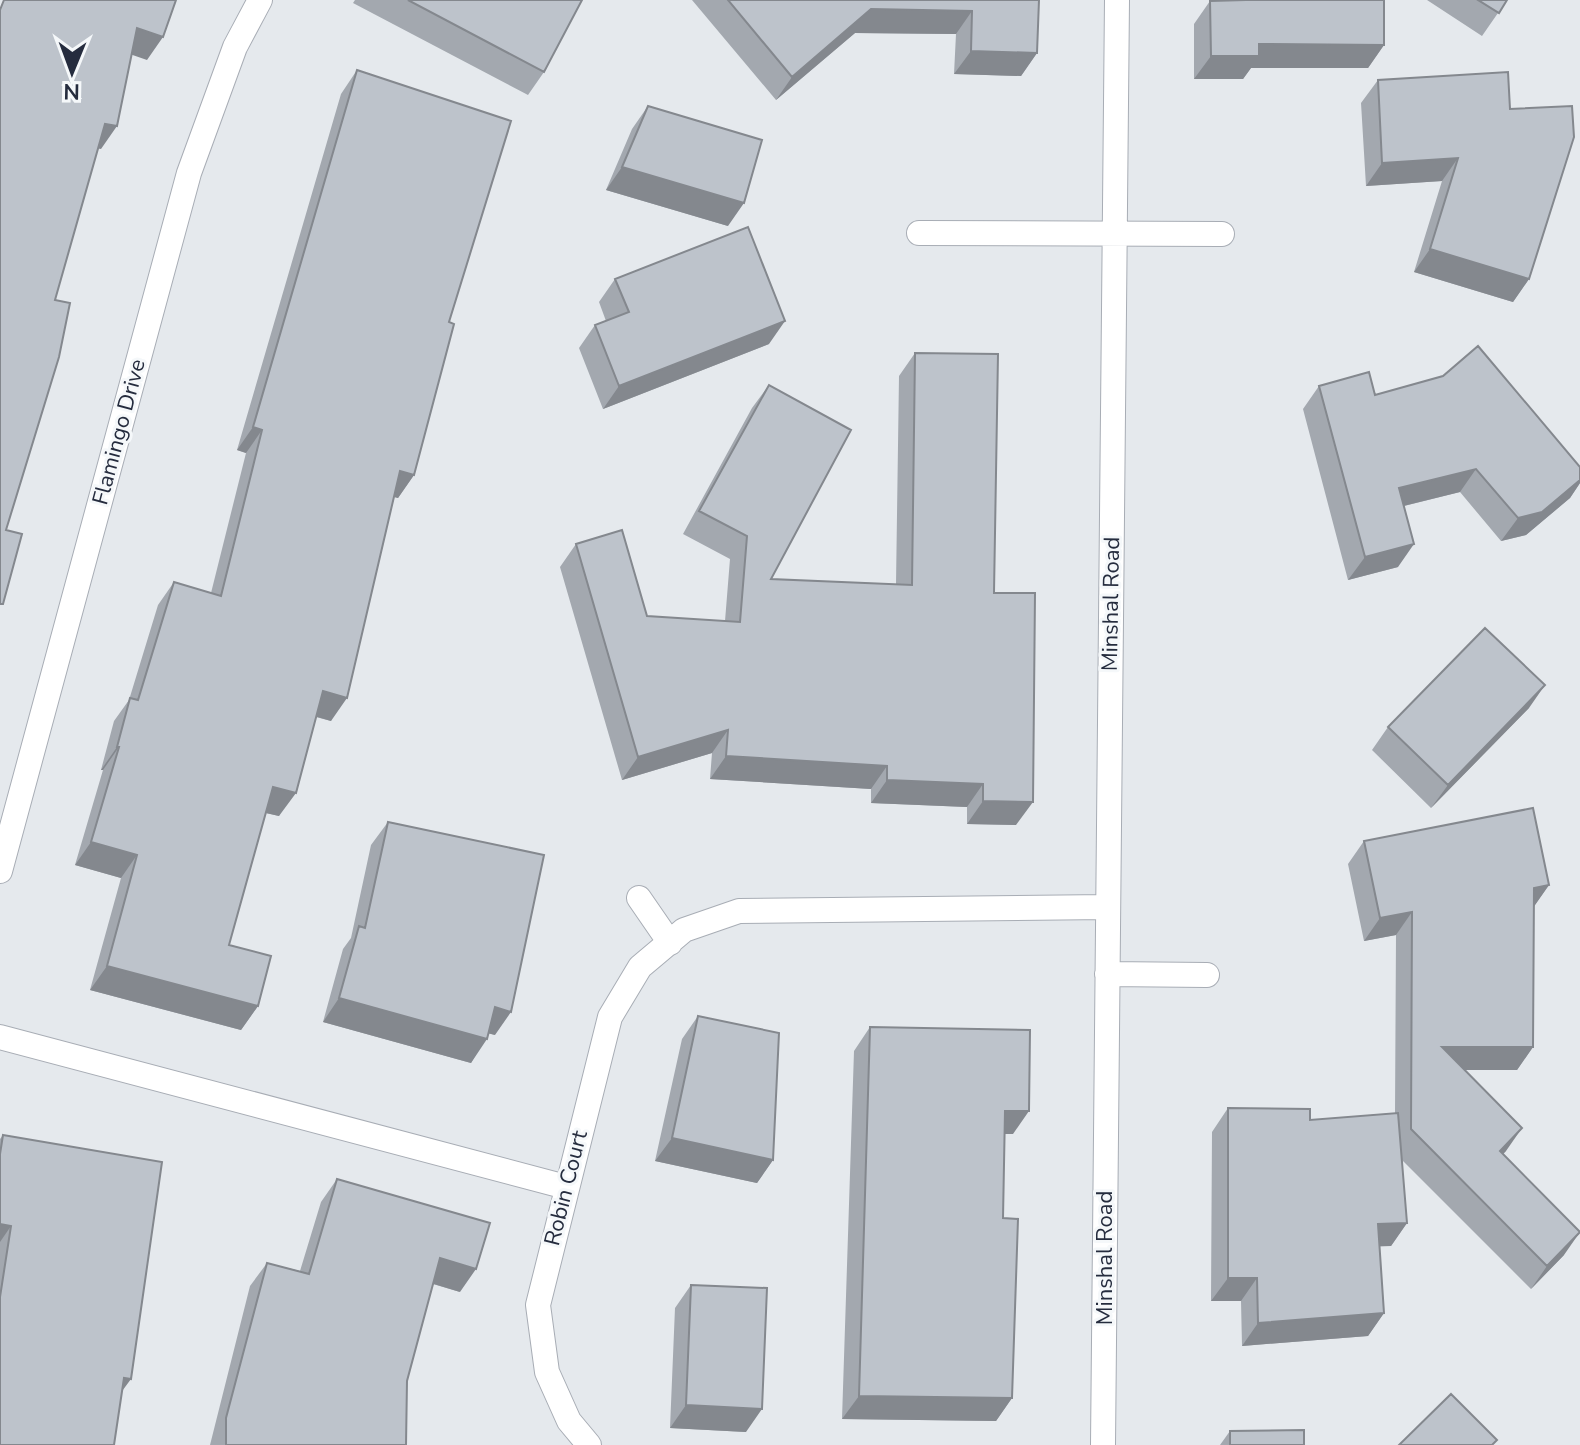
<svg xmlns="http://www.w3.org/2000/svg" width="1580" height="1445" viewBox="0 0 1580 1445" font-family="'Nunito Sans',sans-serif">
<style>
.lines{fill:none;stroke-linecap:round;stroke-linejoin:round}
.minor-casing{stroke:#a8adb5;stroke-width:26}
.minor{stroke:#fff;stroke-width:24}
.wall{fill:#a3a8af}
.shaded-wall{fill:#84888e}
.building{fill:#bdc3cb;stroke:#84888e;stroke-width:2}
.labels{text-anchor:middle;dominant-baseline:central;stroke-width:6;stroke-linejoin:round;paint-order:stroke}
.street-label{font-size:22px;fill:#252c3e;stroke:#f5f8fa}
</style>
<rect width="100%" height="100%" fill="#e5e9ed"/>
<g class="lines">
<defs>
<path id="minor" d="M919,233l303,1
M0,871l189,-698 46,-126 25,-47
M639,898l31,45
M1107,974l100,1
M0,1037l566,150
M589,1445l-20,-24 -22,-49 -9,-67 72,-288 30,-50 44,-37 55,-19 368,-4
M1103,1445l14,-1445"/>
</defs>
<use href="#minor" class="minor-casing"/>
<use href="#minor" class="minor"/>
</g>
<path class="wall" d="M355,0h227l-38,72 -16,23 -175,-92z
M692,0h347l-2,53 -16,23 -67,-2 2,-40 -101,-1 -79,67z
M1230,0h154v45l-16,23h-117l-8,11h-49v-55l16,-23z
M1427,0h80l-25,36z
M357,70l92,252 -35,153 -16,23 -4,-1 -63,224 -15,-4 -37,99 -13,-3 -37,132 29,61 -17,24 -151,-40 31,-112 -46,-13 28,-95h-2l13,-49 15,-21 29,-95 16,-23 37,11 35,-140 -9,-3 104,-356z
M1378,80l132,29 19,170 -16,23 -99,-30 28,-91 -76,5 -5,-83z
M648,106l80,120 -122,-36 26,-61z
M615,279l154,65 -166,65 -24,-61 16,-23 11,-4 -7,-19z
M915,353l79,240 22,232 -49,-1v-17l-96,-4v-14l-161,-10 2,-26 -90,27 -62,-213 16,-23 71,72 78,5 5,-62 -47,-25 69,-126 17,-23 2,194 125,5 3,-208z
M1319,386l56,9 205,72v16l-10,15 -44,37 -25,6 -41,-49 -56,14 -6,61 -50,13 -45,-171z
M1529,708l-98,100 -59,-58 16,-23z
M388,822l107,213 -7,-2 -17,30 -148,-41 20,-73 8,-11 20,-93z
M1364,841l185,44 -15,21 -1,141 -16,23h-52l41,81 -3,3 61,101 -33,34 -129,-129 5,63 -16,23h-12l5,67 -16,23 -126,10 -1,-45h-30l1,-169 16,-24 82,12 85,-7 1,-178 -32,6 -16,-77z
M698,1016l75,144 -16,23 -102,-22 27,-122z
M870,1027l143,107h-9l-1,84 9,180 -16,23 -154,-2 12,-368z
M3,1135l119,257 -122,53v-306z
M337,1179l123,113 -27,-8 -26,97 -1,64h-196l40,-159 17,-23 33,8 21,-69z
M691,1285l55,147 -76,-4 5,-120z
M1230,1431v14h-10z"/>
<path class="shaded-wall" d="M871,9l101,2 -16,23 -101,-1 -79,67 16,-23z
M137,28l26,9 -16,23 -26,-9z
M1259,44l125,1 -16,23h-117l-8,11h-49l17,-23z
M971,51l66,2 -16,23 -67,-2z
M105,124l12,2 -16,23 -12,-2z
M1458,158l-16,23 -76,5 16,-23z
M622,167l122,36 -16,23 -122,-36z
M1430,249l99,30 -16,23 -99,-30z
M785,321l-16,23 -166,65 16,-23z
M253,427l9,3 -16,23 -9,-3z
M1476,469l-16,23 -77,19 16,-23z
M400,471l14,4 -16,23 -14,-4z
M1580,480v3l-10,15 -44,37 -25,6 17,-23z
M1414,544l-16,23 -50,13 17,-23z
M1545,685l-16,23 -98,100 17,-23z
M323,691l24,7 -16,23 -24,-7z
M728,730l-16,23 -90,27 16,-23z
M117,747h2l-16,23h-2z
M726,756l161,10 -16,23 -161,-10z
M887,780l96,4 -16,23 -96,-4z
M273,787l23,6 -17,23 -22,-5z
M983,801l50,1 -17,23 -49,-1z
M91,842l46,13 -16,23 -46,-13z
M1549,885l-16,23 1,-20z
M1412,912l-16,23 -32,6 16,-23z
M107,966l151,40 -17,24 -151,-40z
M339,998l148,41 -16,24 -148,-41z
M495,1007l16,5 -16,23 -16,-4z
M1442,1047h91l-16,23h-92z
M1005,1111h24l-16,23h-24z
M1522,1128l-16,23 -23,23 17,-23z
M672,1138l101,22 -16,23 -102,-22z
M1407,1223l-16,23 -29,1 16,-23z
M0,1224l11,2 -11,16z
M1580,1232l-16,23 -33,34 16,-23z
M440,1258l36,11 -16,23 -36,-11z
M1228,1278h29l-16,23h-30z
M1384,1313l-16,23 -126,10 16,-23z
M124,1378l7,1 -17,23z
M859,1396l153,2 -16,23 -154,-2z
M686,1405l76,4 -16,23 -76,-4z"/>
<path class="building" d="M4,0h172l-13,37 -26,-9 -20,98 -12,-2 -50,176 15,3 -11,54 -53,173 16,4 -19,70h-3v-594z
M408,0h174l-38,72z
M728,0h311l-2,53 -66,-2 1,-40 -101,-2 -79,68z
M1246,0h138v45l-125,-1v12h-48l-1,-55z
M1478,0h29l-8,13z
M357,70l154,51 -62,201 5,2 -40,151 -14,-4 -53,227 -24,-7 -27,102 -23,-6 -44,158 42,11 -13,50 -151,-40 30,-111 -46,-13 28,-95h-2l13,-49 8,2 36,-118 47,14 41,-166 -9,-3z
M1508,72l2,37 62,-3 2,31 -45,142 -99,-30 28,-91 -76,5 -4,-83z
M648,106l114,34 -18,63 -122,-36z
M748,227l37,94 -166,65 -24,-61 34,-13 -14,-33z
M1478,346l102,121v13l-38,32 -24,6 -42,-49 -77,19 15,56 -49,13 -46,-171 50,-14 6,23 68,-19z
M915,353l83,1 -4,239h41l-2,209 -50,-1v-17l-96,-4v-14l-161,-10 2,-26 -90,27 -62,-213 46,-14 25,86 93,6 7,-86 -48,-25 70,-126 82,45 -80,149 141,6z
M1485,628l60,57 -97,100 -60,-58z
M1533,808l16,77 -15,3 -1,159h-91l80,81 -22,23 80,81 -33,34 -136,-137 1,-217 -32,6 -16,-77z
M388,822l156,33 -33,157 -16,-5 -8,32 -148,-41 20,-72 6,2z
M698,1016l81,17 -6,127 -101,-22z
M870,1027l160,3 -1,81h-24l-2,107 15,1 -6,179 -153,-2z
M1228,1108l82,1v11l88,-7 9,110 -29,1 6,89 -126,10 -1,-45h-29z
M3,1135l159,27 -31,217 -7,-1 -10,67h-114v-148l11,-71 -11,-2v-70z
M337,1179l153,44 -14,46 -36,-11 -33,123 -1,64h-180v-27l41,-155 42,11z
M691,1285l76,3 -5,121 -76,-4z
M1451,1394l46,46 -5,5h-93z
M1304,1430v15h-74v-14z"/>
<g class="labels">
<g class="street-label">
<text transform="translate(119 432) rotate(-75)">Flamingo Drive</text>
<text transform="translate(1111 604) rotate(-89)">Minshal Road</text>
<text transform="translate(566 1188) rotate(-76)">Robin Court</text>
<text transform="translate(1105 1258) rotate(-90)">Minshal Road</text>
</g>
</g>
<g transform="translate(72 72) rotate(181)" stroke="#f5f8fa" stroke-width="6" paint-order="stroke">
<path d="M0-6L14 30L0 20L-14 30Z" fill="#252c3e"/>
<text y="-12" font-size="22" font-weight="bold" text-anchor="middle" fill="#252c3e">N</text>
</g>
</svg>
